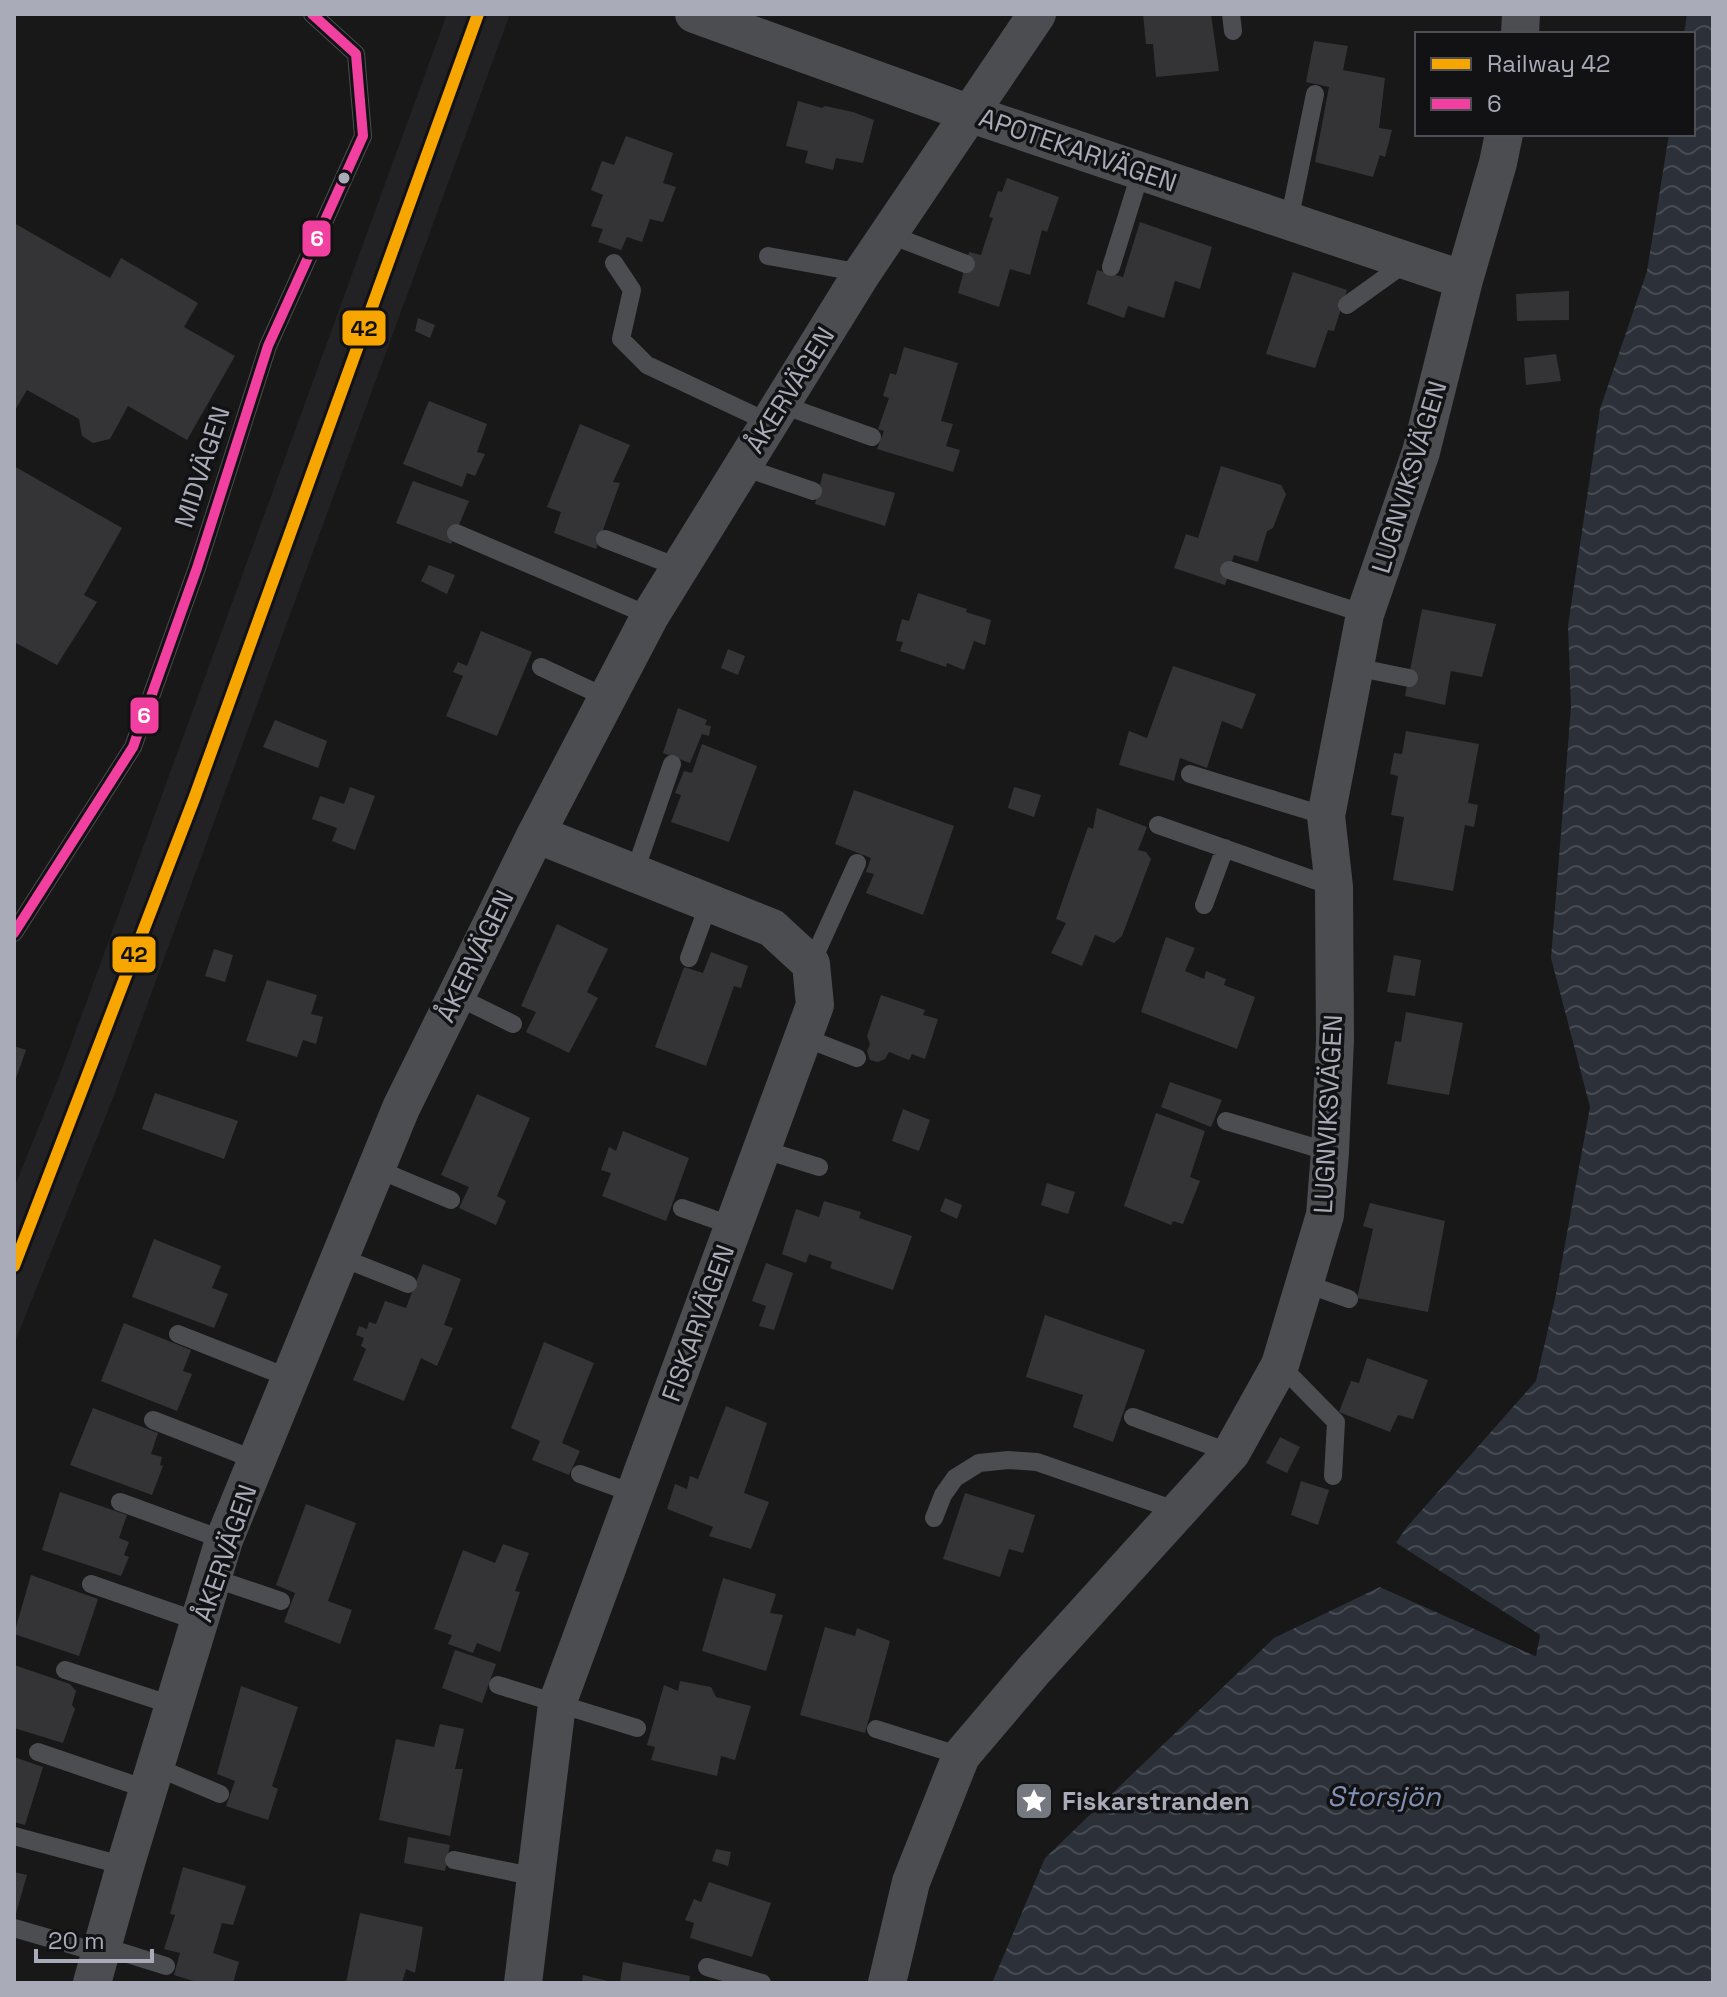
<svg xmlns="http://www.w3.org/2000/svg" width="1727" height="1997" viewBox="0 0 1727 1997" font-family="'Space Grotesk',sans-serif">
<style>
.built{fill:#222224}
.water{fill:url(#water-waves)}
.pier{fill:#181818}
.building{fill:#343436}
.lines{fill:none;stroke-linecap:round;stroke-linejoin:round}
.service{stroke:#4c4d51;stroke-width:18}
.minor{stroke:#4c4d51;stroke-width:38}
.bus-1-casing{stroke:#121214;stroke-width:16}
.bus-1{stroke:#f240a1;stroke-width:10}
.rail-1-casing{stroke:#121214;stroke-width:18}
.rail-1{stroke:#f7a600;stroke-width:12}
.bus-dot{fill:#a9abb8;stroke:#121214;stroke-width:3}
.labels{text-anchor:middle;dominant-baseline:central;stroke-width:7;stroke-linejoin:round;paint-order:stroke}
.street-label{font-size:26px;fill:#a9abb8;stroke:#121214}
.poi-label{font-size:26px;font-weight:bold;fill:#a9abb8;stroke:#121214;text-anchor:start}
.water-label{font-size:28px;font-style:italic;fill:#8191b3;stroke:#121214}
.line-badge{stroke:#121214;stroke-width:3}
.badge-label{font-size:22px;text-anchor:middle;font-weight:bold;fill:#fff}
.pale-badge-label{font-size:22px;text-anchor:middle;font-weight:bold;fill:#111}
</style>
<defs>
<pattern id="water-waves" width="16" height="10" patternUnits="userSpaceOnUse" patternTransform="scale(2)"><rect width="16" height="10" fill="#2b3039"/><path d="M0 5q4-4 8 0t8 0" fill="none" stroke="#474b54"/></pattern>
</defs>
<rect width="100%" height="100%" fill="#181818"/>
<path class="built" d="M447,14h63l-397,1084 -99,246v-156l45,-111z"/>
<path class="water" d="M1687,14h26v1969h-721l53,-125 229,-220 106,-51 155,69 5,-21 -144,-92 10,-15 130,-147 19,-82 35,-192 -39,-149 20,-251 -3,-81 32,-217 47,-138 22,-137h24v-100h-9z"/>
<path class="pier" d="M1396,1543l144,92 -4,21 -156,-69 1,-4 152,67 3,-13 -141,-91z"/>
<path class="building" d="M1143,14h68l8,57 -63,6 -3,-33h-7z
M1314,41l34,5 -5,24 42,8 -6,50 13,2 -7,27 -5,-2 -7,22 -58,-15 14,-75 -23,-5z
M798,101l24,7 3,-2 28,6 21,8 -11,43 -27,-5 -3,12 -28,-7 3,-12 -22,-5z
M626,136l47,17 -10,30 13,4 -13,35 -13,-3 -8,23 -15,-5 -6,13 -23,-8 5,-13 -12,-3 12,-31 -12,-5 11,-29 12,4z
M1007,178l52,19 -12,35 -5,-2 -12,45 -20,-6 -11,38 -41,-14 11,-41 12,3 12,-37 -4,-1 9,-26 4,1z
M1140,222l72,25 -12,42 -25,-8 -11,37 -36,-12 -4,12 -37,-14 10,-34 26,7z
M14,223l96,55 11,-20 77,45 -14,24 51,29 -48,84 -59,-34 -18,33 -17,4 -11,-7 -3,-17 -52,-29 -13,22z
M1293,272l54,18 -13,41 -6,-1 -13,38 -49,-14z
M1569,291v29l-52,1 -1,-27z
M418,318l17,7 -5,13 -15,-7z
M904,347l54,16 -17,58 12,3 -7,22 14,4 -7,22 -76,-23 7,-18 -6,-2 11,-31 -6,-2 7,-23 6,2z
M1556,354l5,27 -35,4 -2,-27z
M429,401l58,23 -10,28 8,2 -10,22 -8,-3 -5,14 -59,-23z
M580,424l50,21 -17,37 7,1 -24,66 -42,-16 7,-21 -14,-5z
M14,466l108,62 -38,67 13,7 -40,63 -43,-23z
M1221,466l60,19 5,9 -13,34 -6,3 -9,31 -24,-7 -9,30 -51,-17 12,-34 12,4z
M823,473l72,20 -10,33 -70,-22z
M413,481l56,20 -18,43 -55,-21z
M429,565l26,10 -8,19 -26,-13z
M918,593l49,16 -1,3 25,8 -6,25 -11,-4 -10,29 -17,-7 -1,4 -46,-16 3,-9 -7,-1 6,-22 7,2z
M1422,609l74,15 -14,53 -31,-6 -6,34 -40,-9z
M481,631l51,21 -35,84 -51,-20 17,-40 -10,-4 5,-10 9,4z
M728,649l17,7 -7,19 -17,-7z
M1173,666l83,28 -14,35 -20,-8 -15,47 -27,-10 -6,23 -55,-16 10,-34 18,7z
M678,708l29,12 -2,5 6,1 -2,10 -7,-2 -12,29 -27,-10z
M275,720l52,21 -9,27 -55,-21z
M1406,731l73,13 -11,59 10,2 -4,22 -9,-2 -12,66 -60,-11 11,-63 -13,-2 7,-39 -8,-2 4,-21 8,1z
M702,744l55,22 -28,76 -58,-20 10,-27 -6,-2 9,-22 8,2z
M350,787l25,9 -20,54 -23,-9 5,-13 -25,-9 8,-23 24,8z
M1014,787l27,8 -7,22 -26,-9z
M854,790l100,36 -31,89 -57,-22 8,-19 -8,-2 5,-14 -36,-14z
M1097,808l50,19 -9,23 8,2 5,7 -29,77 -8,7 -19,-8 -13,31 -31,-13 15,-30 -10,-4 32,-92 5,2z
M557,924l51,25 -21,43 11,6 -29,55 -43,-21 10,-20 -15,-6z
M1166,937l29,11 -10,23 19,8 2,-8 20,8 -2,6 31,12 -18,52 -96,-37z
M214,949l19,6 -8,27 -20,-6z
M711,952l37,14 -7,22 -7,-2 -28,80 -51,-19 29,-80 19,6z
M1394,955l27,5 -6,36 -28,-4z
M267,980l50,15 -6,19 12,3 -7,27 -13,-4 -6,17 -51,-16z
M881,995l44,15 -2,5 15,4 -13,40 -13,-5 -3,6 -20,-8 -4,7 -7,3 -8,-2 -3,-9 3,-7 -3,-8z
M1406,1012l57,11 -14,72 -62,-11 8,-43 6,1z
M14,1046l12,4 -12,34z
M1170,1082l52,18 -11,27 -50,-20z
M155,1093l83,28 -14,38 -82,-30z
M477,1094l53,24 -33,78 9,5 -10,24 -37,-17 10,-21 -28,-12z
M903,1109l27,11 -11,31 -27,-10z
M1156,1113l49,18 -15,46 10,4 -17,43 -10,-3 -2,4 -47,-19z
M623,1131l66,27 -23,63 -64,-25 9,-23 -10,-3 8,-23 7,4z
M1047,1183l28,9 -7,22 -27,-9z
M945,1198l17,7 -5,14 -17,-8z
M824,1201l37,11 -2,6 53,18 -19,54 -63,-22 2,-6 -23,-8 -3,9 -24,-9 14,-45 23,8z
M1370,1203l75,18 -17,91 -71,-14 16,-69 -10,-3z
M154,1239l67,27 -9,22 16,6 -14,34 -82,-31z
M766,1263l27,10 -19,57 -15,-4 7,-20 -14,-5z
M423,1264l38,15 -17,46 9,3 -16,38 -16,-8 -17,43 -51,-21 13,-31 -5,-3 3,-8 -8,-3 3,-9 8,3 2,-7 7,2 9,-23 21,7z
M1045,1315l100,35 -32,92 -40,-15 10,-32 -57,-18z
M124,1323l67,27 -8,21 9,3 -15,37 -76,-30z
M544,1342l50,21 -32,80 18,8 -11,24 -37,-15 8,-19 -29,-13z
M1367,1358l61,22 -15,39 -15,-4 -8,17 -51,-20 12,-31 8,2z
M726,1406l41,17 -23,70 25,9 -18,47 -42,-13 4,-9 -46,-18 8,-25 12,5 3,-13 8,3z
M93,1408l65,25 -7,21 11,3 -2,8 3,1 -11,29 -82,-30z
M1280,1437l20,10 -13,26 -21,-10z
M1301,1481l28,9 -11,35 -27,-10z
M60,1492l67,23 -8,23 10,4 -5,13 5,2 -8,19 -79,-26z
M965,1493l70,22 -12,38 -14,-4 -9,28 -57,-18z
M306,1504l50,19 -28,78 24,9 -12,34 -56,-22 11,-29 -19,-8z
M503,1544l26,9 -14,38 5,1 -20,60 -23,-9 -4,10 -25,-9 4,-9 -18,-6 29,-79 32,13z
M31,1575l67,24 -19,57 -65,-22z
M723,1578l53,16 -6,19 13,2 -17,56 -64,-20z
M825,1627l30,9 2,-8 33,13 -25,92 -65,-18z
M455,1650l41,14 -14,39 -40,-15z
M14,1665l56,19 6,7 -4,14 3,4 -12,34 -49,-15z
M680,1681l31,6 5,10 35,9 -16,54 -14,-4 -4,20 -66,-16 4,-13 -8,-2 17,-60 14,6z
M241,1686l57,21 -26,79 6,3 -10,31 -42,-14 9,-25 -18,-7z
M440,1724l24,5 -9,40h8l-13,67 -71,-16 17,-81 38,8z
M14,1757l29,10 -18,58 -11,-3z
M408,1837l42,8 -5,26 -41,-8z
M716,1849l15,3 -3,14 -16,-5z
M183,1867l63,19 -13,39 -11,-2 -9,30 26,9 -6,21h-33l-26,-8 6,-22 -16,-4 11,-34 -5,-1z
M14,1872l13,3 -12,42h-1z
M709,1882l62,21 -19,54 -62,-19 4,-15 -9,-3 9,-21 7,3z
M360,1913l63,14 -8,46 -9,-4 -4,14h-56z
M623,1962l67,14 -1,7h-69z
M583,1975l29,7v1h-30z"/>
<g class="lines">
<path class="service" d="M1231,14l2,17
M1289,221l26,-127
M888,234l78,30
M768,256l94,17
M614,263l18,27 -11,49 26,26 123,58
M1111,267l30,-96
M1347,305l60,-43
M780,404l92,33
M743,467l70,24
M456,533l194,83
M605,539l75,29
M1229,570l136,44
M541,667l66,31
M1355,667l54,11
M1190,774l136,42
M1158,825l176,62
M634,874l38,-110
M1204,905l21,-57
M14,933l119,-186 64,-179 71,-222 95,-210 -7,-82 -44,-40
M689,958l20,-55
M811,964l46,-101
M456,996l57,28
M803,1037l54,21
M1226,1121l104,31
M762,1149l57,18
M377,1169l74,31
M682,1208l51,18
M340,1257l68,27
M1304,1283l45,16
M178,1334l114,45
M1280,1365l56,57 -3,54
M1133,1417l98,36
M153,1420l105,41
M580,1474l55,20
M120,1502l104,38
M934,1518l9,-23 12,-17 24,-15 29,-3 29,2 141,49
M213,1578l68,23
M91,1584l109,38
M65,1670l110,36
M498,1685l139,43
M876,1729l85,27
M38,1752l111,38
M156,1767l64,27
M14,1836l111,30
M454,1860l82,17
M14,1928l86,25
M102,1946l64,20
M707,1967l55,16"/>
<path class="minor" d="M694,14l277,100 493,166
M1520,34l1,-20
M92,1983l33,-117 99,-326 177,-432 135,-274 114,-218 212,-343 175,-259
M523,1983l34,-279 258,-699 -4,-41 -39,-36 -236,-94
M887,1983l24,-101 50,-126 73,-86 197,-217 49,-88 45,-150 5,-63 5,-112 -1,-153 -8,-71 39,-202 56,-162 43,-172 34,-117 6,-29"/>
<defs>
<path id="bus-1" d="M14,933l119,-186 64,-179 71,-222 95,-210 -7,-82 -44,-40"/>
</defs>
<use href="#bus-1" class="bus-1-casing"/>
<use href="#bus-1" class="bus-1"/>
<defs>
<path id="rail-1" d="M14,1266l180,-467 284,-785"/>
</defs>
<use href="#rail-1" class="rail-1-casing"/>
<use href="#rail-1" class="rail-1"/>
</g>
<defs>
<symbol id="sight-square" viewBox="-11 -11 22 22"><rect x="-9" y="-9" width="18" height="18" rx="4" fill="#767880" stroke="#121214"/><path d="M0-6L1.8-2.2L6-1.7L2.9 1.2L3.7 5.4L0 3.3L-3.7 5.4L-2.9 1.2L-6-1.7L-1.8-2.2Z" fill="#fff"/></symbol>
</defs>
<g fill-rule="evenodd">
<use href="#sight-square" x="1012" y="1779" width="44" height="44"/>
</g>
<circle class="bus-dot" cx="344" cy="178" r="7"/>
<g class="labels">
<g class="street-label">
<text transform="translate(1078 150) rotate(19)">APOTEKARVÄGEN</text>
<text transform="translate(790 390) rotate(-58)">ÅKERVÄGEN</text>
<text transform="translate(202 467) rotate(-72)">MIDVÄGEN</text>
<text transform="translate(1409 477) rotate(-73)">LUGNVIKSVÄGEN</text>
<text transform="translate(475 956) rotate(-64)">ÅKERVÄGEN</text>
<text transform="translate(1328 1114) rotate(-87)">LUGNVIKSVÄGEN</text>
<text transform="translate(698 1323) rotate(-70)">FISKARVÄGEN</text>
<text transform="translate(225 1553) rotate(-71)">ÅKERVÄGEN</text>
</g>
<g class="poi-label">
<text x="1062" y="1801">Fiskarstranden</text>
</g>
<g class="water-label">
<text x="1384" y="1796">Storsjön</text>
</g>
</g>
<g class="line-badge">
<rect x="301" y="219" width="31" height="39" rx="8" fill="#f240a1"/>
<rect x="341" y="309" width="46" height="38" rx="8" fill="#f7a600"/>
<rect x="129" y="696" width="31" height="39" rx="8" fill="#f240a1"/>
<rect x="111" y="935" width="46" height="39" rx="8" fill="#f7a600"/>
</g>
<g class="badge-label">
<text x="317" y="246">6</text>
<text x="144" y="723">6</text>
</g>
<g class="pale-badge-label">
<text x="364" y="336">42</text>
<text x="134" y="962">42</text>
</g>
<rect width="1727" height="1997" fill="none" stroke="#a9abb8" stroke-width="32"/>
<rect x="1415" y="32" width="280" height="104" fill="#121214" stroke="#4e4f56" stroke-width="2"/>
<rect x="1431" y="58" width="40" height="12" fill="#f7a600" stroke="#4e4f56" stroke-width="2"/>
<text x="1487" y="72" font-size="24" fill="#a9abb8">Railway 42</text>
<rect x="1431" y="98" width="40" height="12" fill="#f240a1" stroke="#4e4f56" stroke-width="2"/>
<text x="1487" y="112" font-size="24" fill="#a9abb8">6</text>
<path d="M36 1949v12h116v-12" fill="none" stroke="#a9abb8" stroke-width="4"/>
<text x="48" y="1949" font-size="24" fill="#a9abb8" stroke="#121214" stroke-width="6" paint-order="stroke">20 m</text>
</svg>
